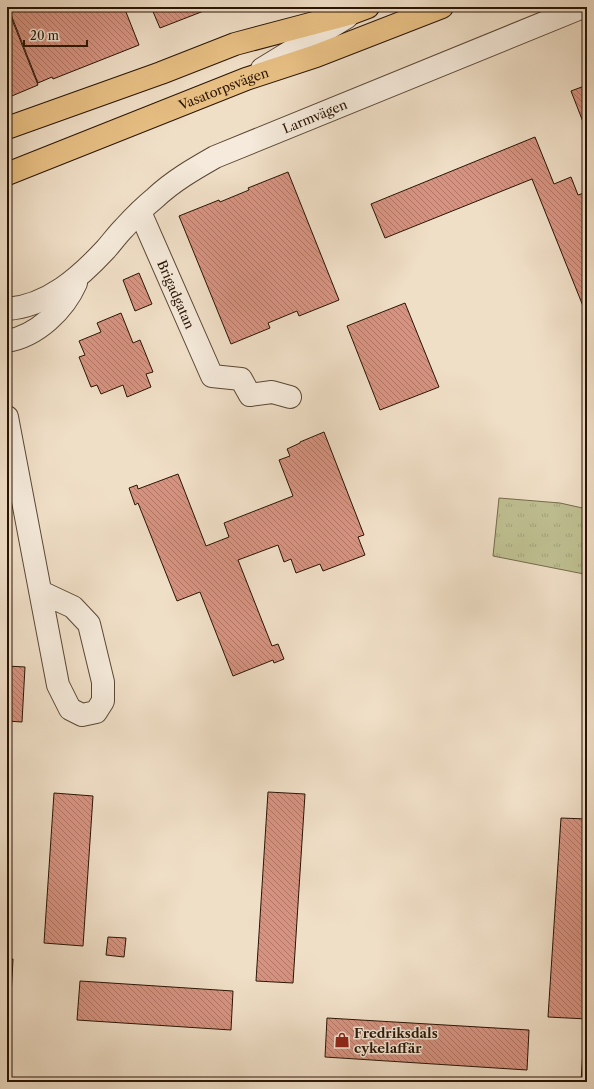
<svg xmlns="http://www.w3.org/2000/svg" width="594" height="1089" viewBox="0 0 594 1089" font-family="'Libre Caslon Text',serif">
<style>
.park{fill:url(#park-tufts);stroke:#746a4b}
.building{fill:url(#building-back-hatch);stroke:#291404}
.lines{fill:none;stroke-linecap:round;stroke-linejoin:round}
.minor-casing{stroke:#5b4735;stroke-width:24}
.major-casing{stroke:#291404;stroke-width:24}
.minor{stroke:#f5eadb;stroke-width:22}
.major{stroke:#e8c084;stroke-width:22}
.labels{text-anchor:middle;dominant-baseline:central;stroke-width:3;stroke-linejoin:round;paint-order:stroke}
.street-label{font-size:13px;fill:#291404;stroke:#f5eadb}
.poi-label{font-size:13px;font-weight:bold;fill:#291404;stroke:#f5eadb;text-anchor:start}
</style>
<defs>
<pattern id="park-tufts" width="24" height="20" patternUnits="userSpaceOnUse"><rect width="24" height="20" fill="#bfc092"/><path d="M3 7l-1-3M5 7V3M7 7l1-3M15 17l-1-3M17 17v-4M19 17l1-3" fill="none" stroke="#a4a47c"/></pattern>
<pattern id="building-back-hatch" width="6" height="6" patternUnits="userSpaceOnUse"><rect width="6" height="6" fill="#d89380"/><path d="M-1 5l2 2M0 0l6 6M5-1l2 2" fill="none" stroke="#af7767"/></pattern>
</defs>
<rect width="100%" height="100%" fill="#f0dfc7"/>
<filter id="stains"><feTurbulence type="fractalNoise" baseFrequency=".005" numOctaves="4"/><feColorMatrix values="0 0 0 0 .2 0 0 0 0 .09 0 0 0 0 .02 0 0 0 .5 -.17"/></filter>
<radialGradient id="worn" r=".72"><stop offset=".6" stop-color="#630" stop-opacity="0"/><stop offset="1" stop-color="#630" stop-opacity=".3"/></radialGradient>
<path class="park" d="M499,498l61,5 27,6v70l-3,-5 -91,-18z"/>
<path class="building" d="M7,7l31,78 -31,13z
M8,7h116l15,38 -86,34 -1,-2 -14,6z
M151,7h63l-54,21z
M587,85v41l-2,1 -14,-36z
M535,137l19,47 17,-7 7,18 9,-3v124l-55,-137 -147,59 -14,-34z
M288,172l51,128 -40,16 -2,-5 -29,12 2,5 -39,16 -52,-128 40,-16 1,2 29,-12 -1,-2z
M139,273l13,31 -17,7 -12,-31z
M405,303l34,84 -59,23 -33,-84z
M121,313l12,30 7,-3 13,32 -7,2 5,13 -24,10 -4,-12 -22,9 -4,-9 -6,2 -12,-30 6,-2 -6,-14 22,-9 -4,-9z
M324,432l40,103 -6,2 7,18 -42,16 -3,-7 -24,9 -5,-14 -7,3 -6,-17 -40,15 34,86 6,-2 6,15 -10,4 -1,-3 -40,16 -33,-84 -23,9 -39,-98 -3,2 -6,-17 8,-3 1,4 40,-15 28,72 23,-9 -5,-14 69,-27 -14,-36 11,-4 -3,-7 13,-6v-1z
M7,666l18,1 -3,55 -15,-1z
M268,792l37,2 -12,189 -37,-2z
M54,793l39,3 -10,150 -39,-3z
M561,818l26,1v200l-39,-2z
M108,937l18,1 -2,19 -18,-2z
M7,959h6l-2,38h-4z
M80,981l153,10 -2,39 -154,-10z
M327,1018l202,12 -2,40 -202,-13z
M583,1050h4v32h-6z"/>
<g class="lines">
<defs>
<g id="minor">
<path d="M262,69l85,-52"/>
<path id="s1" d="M140,212l72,164 29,3 9,16 22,-3 18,5"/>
<path id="s2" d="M7,309c41,-3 73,-32 99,-60 6,-7 12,-15 18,-21 10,-11 20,-21 31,-30 18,-17 39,-29 60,-41l368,-150"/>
<path d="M7,341c30,-5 57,-31 69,-58"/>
<path d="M7,417l51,268 12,24 12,6 14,-3 7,-11v-19l-14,-58 -16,-17 -32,-15"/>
</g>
<g id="major">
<path d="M7,128l154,-55 74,-29 117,-31 16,-6"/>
<path id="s3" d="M7,174l239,-95 70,-23 126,-49"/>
</g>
</defs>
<use href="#minor" class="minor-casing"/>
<use href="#major" class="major-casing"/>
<use href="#minor" class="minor"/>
<use href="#major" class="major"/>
</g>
<defs>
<symbol id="shop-bare" viewBox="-9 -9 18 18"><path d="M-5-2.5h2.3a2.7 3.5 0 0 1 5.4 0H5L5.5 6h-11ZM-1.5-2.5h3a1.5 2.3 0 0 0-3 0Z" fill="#8f2418" stroke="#f5eadb" stroke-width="2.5" paint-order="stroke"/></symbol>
</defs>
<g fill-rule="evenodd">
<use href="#shop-bare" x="331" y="1029" width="22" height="22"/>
</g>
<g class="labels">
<g class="street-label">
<text stroke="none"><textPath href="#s3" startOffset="233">Vasatorpsvägen</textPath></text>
<text stroke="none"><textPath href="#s2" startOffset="370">Larmvägen</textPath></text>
<text stroke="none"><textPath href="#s1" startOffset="90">Brigadgatan</textPath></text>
</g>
<g class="poi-label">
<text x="354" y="1033">Fredriksdals<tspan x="354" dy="15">cykelaffär</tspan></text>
</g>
</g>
<rect width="594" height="1089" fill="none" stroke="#f0dfc7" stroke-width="24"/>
<rect x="8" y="8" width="578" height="1073" fill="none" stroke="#291404" stroke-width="2"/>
<rect x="12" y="12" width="570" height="1065" fill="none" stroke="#291404"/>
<path d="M24 40v6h63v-6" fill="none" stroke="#291404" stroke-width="2"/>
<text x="30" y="40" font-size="12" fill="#291404" stroke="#f5eadb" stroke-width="3" paint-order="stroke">20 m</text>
<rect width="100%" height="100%" filter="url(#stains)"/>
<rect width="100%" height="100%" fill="url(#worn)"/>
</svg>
